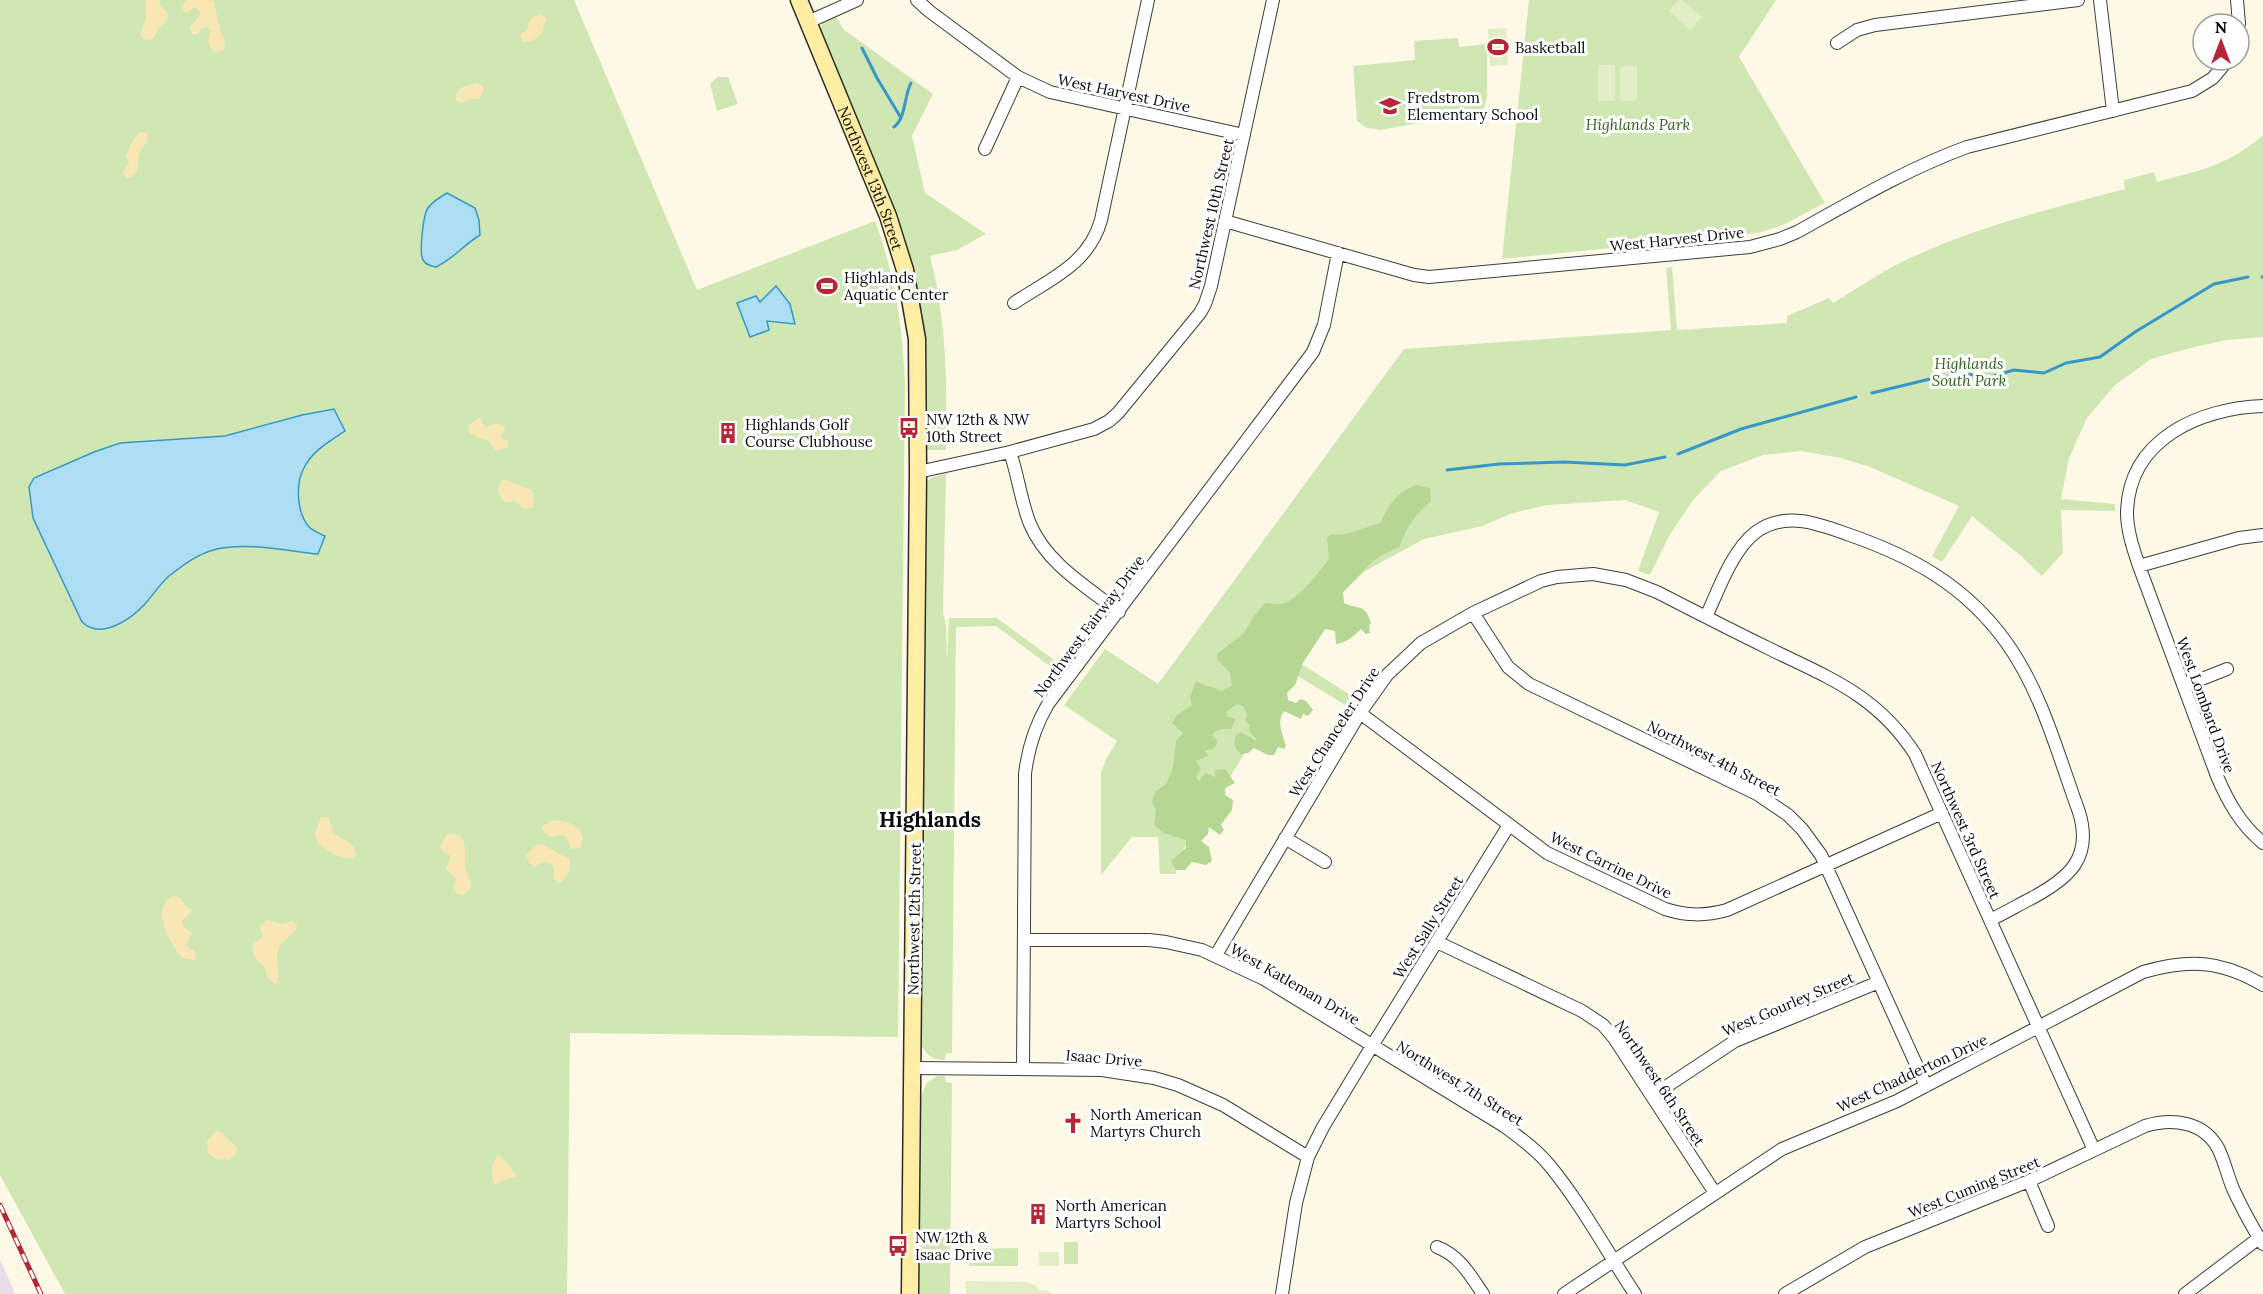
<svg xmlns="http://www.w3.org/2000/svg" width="2263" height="1294" viewBox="0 0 2263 1294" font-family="Lora,serif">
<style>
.industrial{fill:#e7dee9}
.green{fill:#d1e7b3}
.forest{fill:#b6d793}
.sand{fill:#f9e6b5}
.pitch{fill:#e2eec5}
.water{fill:#aedef4;stroke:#3797c9;stroke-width:1.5}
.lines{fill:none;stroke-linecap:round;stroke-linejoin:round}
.stream{stroke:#3797c9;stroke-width:3}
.street-casing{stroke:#3d3d3d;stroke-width:14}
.secondary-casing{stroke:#2c2c2c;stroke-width:19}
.street{stroke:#fff;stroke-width:12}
.secondary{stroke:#fdeea4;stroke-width:16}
.rail-casing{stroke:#b52736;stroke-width:5}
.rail{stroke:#fff;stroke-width:3;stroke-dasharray:9;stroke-linecap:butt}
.labels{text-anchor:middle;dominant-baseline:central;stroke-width:6;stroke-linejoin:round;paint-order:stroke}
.poi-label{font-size:15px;fill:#0a0a0a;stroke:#fff;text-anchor:start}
.street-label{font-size:15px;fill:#0a0a0a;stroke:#fff}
.park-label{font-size:15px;font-style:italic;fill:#2f5f1d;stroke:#fff}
.district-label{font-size:21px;font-weight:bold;fill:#0a0a0a;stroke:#fff}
</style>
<rect width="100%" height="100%" fill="#fef9e7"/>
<path class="industrial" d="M0,1260l12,26 3,8h-15z"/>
<path class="green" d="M0,0h574l123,290 178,-69c20,54 28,107 30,165l-7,651 -328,-4 -3,261h-502l-65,-119z
M1529,0h247l-37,57 86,146 -42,22 -25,8 -256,26z
M836,16l7,13 90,65 -21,42 13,57 61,41 -29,16 -27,6c17,65 17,127 16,194h-22l-1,-102 -104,-317 5,-10z
M1458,38l1,9 28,-3v53l-3,11 -7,6 -22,6 -31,2 -43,8 -14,-2 -10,-7 -4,-55 62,-6 -1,-19z
M717,77h11l10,27 -21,7 -7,-27z
M2263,135v202l-36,3 -37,8 -39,11 -36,26 -28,33 -18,40 -8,41 54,5v7l-54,-1 2,43 -21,23 -21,-20 -49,-40 -30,46 -10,-6 27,-50 -89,-39 -29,-9 -40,-7 -38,4 -42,16 -28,29 -24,36 -19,39 -12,-4 21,-59 -34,-12 -77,5 -35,8 -31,13 -58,13 -59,32 -30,29 -35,63 55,35 -5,10 -57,-35 -80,132 -37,56v13h-16l-2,-37h-26l-31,38v-102l5,-14 11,-18 -53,-36 41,-56 53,35 246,-335 267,-19 -5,-62 6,-1 5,63 110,-7v-7l42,-18 4,5c20,-12 39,-25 59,-36 73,-38 154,-57 233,-78l-1,-9 30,-8 3,10c44,-12 70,-16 106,-47z
M946,473l-3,138 3,15 1,34 2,-42h48l64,47 -5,6 -60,-45 -40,1 -4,426h-6l-1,7c-12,1 -18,-5 -24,-15l3,-561 7,-6z
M937,1076h8l1,6 6,1 -2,211h-32l1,-191 7,-19z
M1064,1242h14v22h-14z
M1018,1248v18h-49v-17z"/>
<path class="forest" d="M1416,485l14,3 1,13 -12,11 -12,17 -8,18 -19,9 -10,8 -27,28 1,11c15,7 21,0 27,20l-2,3 1,7 -4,1 -5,-5c-7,7 -15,14 -25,15l-1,-13 -10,-2 -22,34 -8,22 -8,8 1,7 8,3 4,-4 6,2 7,9 -5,6 -5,-2 -2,5 -17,-8c-8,10 -1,24 2,35l-2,3 -6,-2 -4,8h-6l-14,-7 -6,5 -7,1c-7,-6 -8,-11 -5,-19l4,-3 16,8 -7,-10 1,-5 -5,-4 2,-6 -3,-8 -7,-3 -10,7v5l9,3 -5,10c-7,0 -14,-1 -19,6l5,5c0,8 -5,10 -12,10l3,6 -12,5 5,8 -5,8 3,4 6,-8 10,4v-7l10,-1 10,14 -10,5v7l8,5 -1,10 -11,15 3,5 -4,5 -11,-8 -1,7 -7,7 8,6 3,14 -6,4 -14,-3 -7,8h-9l-5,-9 15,-13v-8l-22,-7 -10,-8 2,-16 -4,-7 3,-10 11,-8 7,-16 3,-27 7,-8 -11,-10 5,-8 15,-10 -2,-9 6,-15c8,5 16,5 25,10l11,-5 -2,-13 -13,-14v-5l27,-21 10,-17 11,-13c4,0 10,2 15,1 16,-1 40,-33 49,-45l-2,-21 4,-4c17,3 32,-7 49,-11 9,-18 17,-32 36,-38z"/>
<path class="sand" d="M146,0h14v6l8,7 -2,9 -9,8 -3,8 -5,2 -6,-1 -3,-5 6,-15z
M186,0h24l4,2 6,29 5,10 -1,9 -8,2 -5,-3 -3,-7 3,-10 -4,-5 -5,1 -4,6h-6l-2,-7 9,-10 1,-5 -5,-5 -6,5h-5l-2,-6z
M541,14l5,5 -4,15 -10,7 -9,1 -3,-8 7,-4c2,-8 4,-15 14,-16z
M477,83l5,2 2,4 -5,10h-8l-10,4 -5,-3 -1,-5c6,-10 12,-9 22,-12z
M139,132l8,1v8l-8,13 -2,17 -5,6 -5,1 -5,-5 7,-10 -3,-7 6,-14z
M480,418l5,9 11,-4 8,3 1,4 -5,8 9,3 -3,7 -10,3 -7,-10 -13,-4 -7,-5 -1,-7z
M503,479l29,11 2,4 -1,13 -9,2 -9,-8 -11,1 -7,-12z
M321,817h7l6,17c10,7 19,6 22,20l-2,4c-11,2 -29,-7 -37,-16l-2,-8z
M551,821c14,-1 27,2 32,17l-3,10 -9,1 -5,-13 -3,-1 -10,2 -8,-3 -3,-8z
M447,834c23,-2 17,17 18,31 1,12 14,21 -2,30l-6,-1 -3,-4 2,-12 -10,-9 4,-11v-3l-6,-3 -4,-5z
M541,844l28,15c3,10 -1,20 -11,24l-4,-3v-11l-3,-6 -9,-1 -8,5 -3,-2 -5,-9c4,-6 8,-10 15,-12z
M173,896l6,1 6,8 7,5 -10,12 2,5 8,6 -6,12 10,8 -1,7 -13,-2c-11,-14 -34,-49 -9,-62z
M267,920l16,4 9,-3 5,4c-2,10 -13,13 -18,23 -5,12 2,23 -2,35h-3l-7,-6 -2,-10 -8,-6 -4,-8v-10l10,-5 -3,-11z
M216,1131c10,1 12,12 21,16l-1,6 -6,7 -15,-1 -7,-6 -1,-12z
M498,1156l10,7 9,14 -11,2 -11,6c-5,-7 -4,-23 3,-29z"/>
<path class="pitch" d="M1679,0h3l20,17 -12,13 -21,-19z
M1506,28l2,37 -18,1 -2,-37z
M1598,65h17v36h-17z
M1620,66h17v35h-17z
M1039,1252h20v14h-20z
M966,1281l59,1 10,3 4,6 7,-1 6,4h-86z"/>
<path class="water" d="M447,193l28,15 4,12 1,15c-18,11 -24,22 -44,32 -5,-1 -10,-2 -13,-7 -4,-7 0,-45 5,-52 5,-7 12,-11 19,-15z
M776,286l14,18 5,20 -28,-3 2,9 -19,7 -13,-34 19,-7 4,6z
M334,409l11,22c-15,10 -33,20 -41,37 -9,16 -7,45 5,59 4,4 10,6 16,9l-7,18c-30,-3 -72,-12 -101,-5 -18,4 -34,16 -48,27 -9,8 -16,19 -24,28 -15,16 -44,36 -63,18l-49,-104 -4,-31 5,-9 60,-26 26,-9 105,-7 77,-21z"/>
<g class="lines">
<path class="stream" d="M862,48l15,30 24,40
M894,127c12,-9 10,-31 17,-44
M2262,277h1
M1872,393l58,-14 34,-5 26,3 24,-7 30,3 22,-10 34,-6 35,-25 79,-48 34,-7
M1678,454l63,-25 115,-32
M1447,470l52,-6 65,-2 61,3 40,-8"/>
<defs>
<path id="street" d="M917,0l12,11 89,66 32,15 194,43
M2100,0l13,111
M2237,0l2,24
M808,22l49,-22
M1837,43l20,-13 18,-5 203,-25
M985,149l33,-72
M1225,221l189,54 15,2 321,-30 30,-8 17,-7c56,-31 110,-63 170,-85l225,-56 21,-13 15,-18
M1014,303c36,-24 75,-39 87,-83l47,-220
M2263,406c-63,2 -134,33 -136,106 0,19 6,36 12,54l78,210c11,26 24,49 46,67
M1010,452c8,23 11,50 20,72 17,40 56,62 89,88
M918,472l92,-20 84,-23 15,-8 9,-8 82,-100 5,-9 6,-18 62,-286
M2139,566l100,-28 24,-3
M1473,613l35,54 21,17 228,110 31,21 14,14 19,26 105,231
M1706,617c12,-26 26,-67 50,-85 29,-21 61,-9 91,2 64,22 118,51 159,108 36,50 52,113 73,170 14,46 -10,66 -47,86 -14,7 -27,15 -42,22
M2184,686l43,-17
M1360,713l187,140 118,56c22,7 40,7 62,1l215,-97
M1285,838l40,24
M1024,940h125l17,2 36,8 62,29 240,147c16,12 33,24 46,40 32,39 57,86 85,128
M1437,942l145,69 21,14 11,13 101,155
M1216,955l144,-242 27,-38 34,-32 52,-30 68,-32 16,-4 36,-3 33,6 31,12c37,19 74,38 111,56 61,30 109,47 147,106l179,396
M913,1068l189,2 52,8 24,7 45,20 85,52
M1023,1069l2,-295c3,-26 10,-48 23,-70l265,-352 11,-27 14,-72
M1652,1096l83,-55 144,-59
M2029,1181l19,45
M1437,1247c23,9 33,28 46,47
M1282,1294l14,-91 12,-46 15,-30 49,-81 137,-221
M1564,1294l218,-145 115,-48 246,-129c46,-13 78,-12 120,13
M1785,1294l80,-47 164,-66 116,-55c27,-8 58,-5 73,22 7,14 10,30 16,43 9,19 18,36 29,53
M2185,1294l74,-56"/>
<g id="secondary">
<path id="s1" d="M799,0l89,216 17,54 12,69 1,133 -8,822"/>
</g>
</defs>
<use href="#street" class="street-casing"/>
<use href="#secondary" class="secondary-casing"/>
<use href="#street" class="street"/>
<use href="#secondary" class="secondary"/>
<defs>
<path id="rail" d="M0,1205l41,89"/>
</defs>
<use href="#rail" class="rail-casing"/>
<use href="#rail" class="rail"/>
</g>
<defs>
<symbol id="stadium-bare" viewBox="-9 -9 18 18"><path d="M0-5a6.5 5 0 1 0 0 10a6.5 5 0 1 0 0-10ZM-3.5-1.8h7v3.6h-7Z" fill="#b52736" stroke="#fff" stroke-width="2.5" paint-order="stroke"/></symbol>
<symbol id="school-bare" viewBox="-9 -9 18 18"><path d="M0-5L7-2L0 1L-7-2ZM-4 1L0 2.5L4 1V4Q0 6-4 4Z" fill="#b52736" stroke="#fff" stroke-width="2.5" paint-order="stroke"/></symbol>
<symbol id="bus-bare" viewBox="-9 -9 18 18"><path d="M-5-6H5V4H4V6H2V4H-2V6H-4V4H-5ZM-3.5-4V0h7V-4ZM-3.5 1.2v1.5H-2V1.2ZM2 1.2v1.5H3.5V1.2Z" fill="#b52736" stroke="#fff" stroke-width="2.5" paint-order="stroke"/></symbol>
<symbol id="building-bare" viewBox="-9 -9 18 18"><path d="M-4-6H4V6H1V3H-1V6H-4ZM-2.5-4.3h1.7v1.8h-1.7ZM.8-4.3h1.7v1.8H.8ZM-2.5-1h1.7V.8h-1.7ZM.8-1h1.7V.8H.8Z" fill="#b52736" stroke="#fff" stroke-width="2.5" paint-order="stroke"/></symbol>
<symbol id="church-bare" viewBox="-9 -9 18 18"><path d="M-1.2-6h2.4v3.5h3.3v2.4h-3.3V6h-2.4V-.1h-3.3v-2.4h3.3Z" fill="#b52736" stroke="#fff" stroke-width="2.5" paint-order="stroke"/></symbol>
</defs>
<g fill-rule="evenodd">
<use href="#stadium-bare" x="1483" y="32" width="30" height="30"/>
<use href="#school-bare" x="1375" y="91" width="30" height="30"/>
<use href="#stadium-bare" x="812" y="271" width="30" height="30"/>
<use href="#bus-bare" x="894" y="413" width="30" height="30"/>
<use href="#building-bare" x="713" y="418" width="30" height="30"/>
<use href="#church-bare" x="1058" y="1108" width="30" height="30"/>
<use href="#building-bare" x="1023" y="1199" width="30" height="30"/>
<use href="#bus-bare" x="883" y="1231" width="30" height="30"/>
</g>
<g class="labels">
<g class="poi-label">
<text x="1515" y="47">Basketball</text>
<text x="1407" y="97">Fredstrom<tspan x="1407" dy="17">Elementary School</tspan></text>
<text x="844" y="277">Highlands<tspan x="844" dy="17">Aquatic Center</tspan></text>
<text x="926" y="419">NW 12th &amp; NW<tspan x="926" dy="17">10th Street</tspan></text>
<text x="745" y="424">Highlands Golf<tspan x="745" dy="17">Course Clubhouse</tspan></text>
<text x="1090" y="1114">North American<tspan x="1090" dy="17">Martyrs Church</tspan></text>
<text x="1055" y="1205">North American<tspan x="1055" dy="17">Martyrs School</tspan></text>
<text x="915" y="1237">NW 12th &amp;<tspan x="915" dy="17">Isaac Drive</tspan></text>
</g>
<g class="street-label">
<text transform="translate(1124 93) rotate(12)">West Harvest Drive</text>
<text stroke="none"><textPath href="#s1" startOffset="192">Northwest 13th Street</textPath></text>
<text transform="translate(1211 214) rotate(-77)">Northwest 10th Street</text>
<text transform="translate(1677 239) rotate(-6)">West Harvest Drive</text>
<text transform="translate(1089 626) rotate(-53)">Northwest Fairway Drive</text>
<text transform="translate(2206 705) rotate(70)">West Lombard Drive</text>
<text transform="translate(1334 732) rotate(-57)">West Chanceler Drive</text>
<text transform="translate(1714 758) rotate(27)">Northwest 4th Street</text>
<text transform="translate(1966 830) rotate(66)">Northwest 3rd Street</text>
<text transform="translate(1611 865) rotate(26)">West Carrine Drive</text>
<text transform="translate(914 919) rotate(-89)">Northwest 12th Street</text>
<text transform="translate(1428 927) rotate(-58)">West Sally Street</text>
<text transform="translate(1295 984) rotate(30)">West Katleman Drive</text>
<text transform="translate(1788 1004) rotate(-23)">West Gourley Street</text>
<text transform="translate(1104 1058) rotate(5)">Isaac Drive</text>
<text transform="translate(1912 1073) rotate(-25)">West Chadderton Drive</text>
<text transform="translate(1460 1083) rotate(32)">Northwest 7th Street</text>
<text transform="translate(1660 1083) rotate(56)">Northwest 6th Street</text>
<text transform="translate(1974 1187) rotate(-22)">West Cuming Street</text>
</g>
<g class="park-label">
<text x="1638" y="124">Highlands Park</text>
<text x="1969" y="363">Highlands<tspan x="1969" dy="17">South Park</tspan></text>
</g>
<g class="district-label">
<text x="930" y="819">Highlands</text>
</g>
</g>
<g transform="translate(2221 42)"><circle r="28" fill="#ffffff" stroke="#9d9d9d" stroke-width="1.5"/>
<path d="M0-4.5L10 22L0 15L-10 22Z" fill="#b52736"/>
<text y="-9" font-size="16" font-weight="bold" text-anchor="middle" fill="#0a0a0a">N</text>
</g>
</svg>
